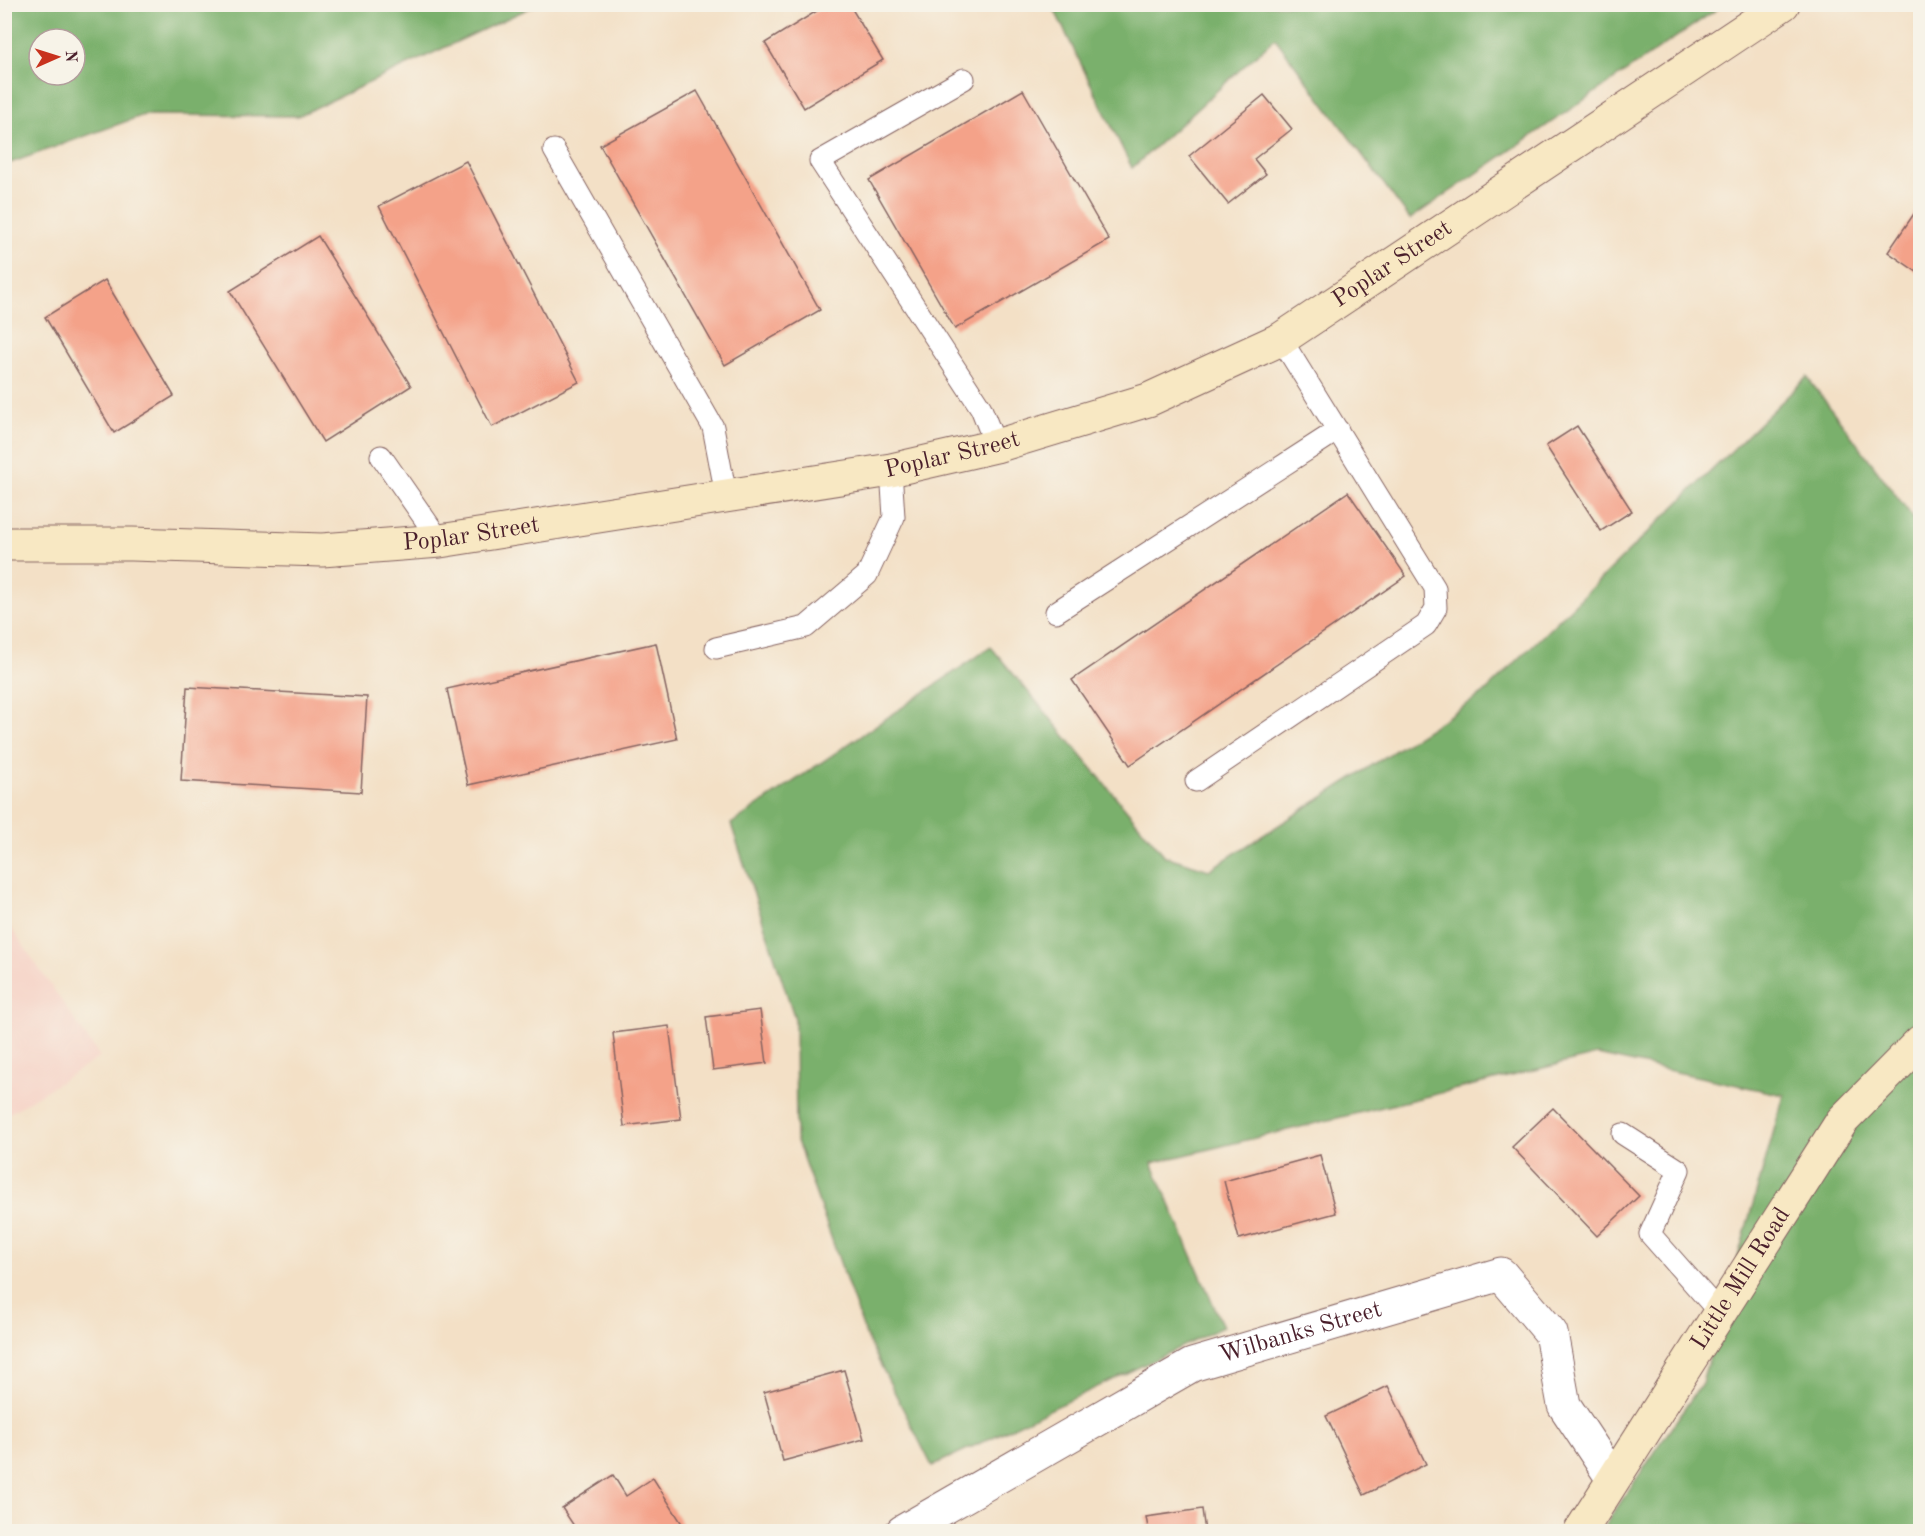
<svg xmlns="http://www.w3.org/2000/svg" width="1925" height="1536" viewBox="0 0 1925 1536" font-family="'Old Standard TT',serif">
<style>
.built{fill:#f6d1c5}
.forest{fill:#7ab06c;stroke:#62684c;stroke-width:1.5;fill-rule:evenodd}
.building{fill:#f4a289}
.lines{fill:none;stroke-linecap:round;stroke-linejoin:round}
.lane-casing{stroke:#856361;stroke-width:23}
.street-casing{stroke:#856361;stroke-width:35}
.secondary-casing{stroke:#856361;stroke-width:35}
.lane{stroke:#fff;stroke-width:21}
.street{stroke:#fff;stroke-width:33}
.secondary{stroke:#f8e8c3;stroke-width:33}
.labels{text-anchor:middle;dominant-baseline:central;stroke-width:4.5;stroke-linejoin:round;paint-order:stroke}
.street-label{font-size:24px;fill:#4a1f2b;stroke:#f7f3e8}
</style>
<rect width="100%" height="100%" fill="#f7f3e8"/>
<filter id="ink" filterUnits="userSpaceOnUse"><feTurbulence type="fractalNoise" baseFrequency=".0167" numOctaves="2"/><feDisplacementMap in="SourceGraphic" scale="12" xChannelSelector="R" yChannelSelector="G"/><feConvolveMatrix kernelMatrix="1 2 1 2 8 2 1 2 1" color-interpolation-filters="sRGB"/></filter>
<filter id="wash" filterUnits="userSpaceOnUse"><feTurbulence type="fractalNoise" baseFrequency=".008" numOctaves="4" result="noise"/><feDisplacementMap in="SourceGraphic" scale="24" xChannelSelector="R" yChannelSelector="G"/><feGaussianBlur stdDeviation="1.35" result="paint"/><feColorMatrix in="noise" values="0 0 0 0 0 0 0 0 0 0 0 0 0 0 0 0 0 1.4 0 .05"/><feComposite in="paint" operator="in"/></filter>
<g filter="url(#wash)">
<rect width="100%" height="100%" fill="#f3e0c6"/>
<path class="built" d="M5,919l95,138 -95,59h-1z"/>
<path class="forest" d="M4,5l1,-1 531,1 -238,111 -154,-1 -139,50zM39,39h36v36h-36z
M1052,5h671l-313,214 -135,-181 -143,130z
M1807,377l113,150v1004h-319l101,-148 82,-288 -187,-40 -445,108 71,164 -291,139 -66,-130 -70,-198 -1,-119 -64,-195 260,-177 174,209 44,14 274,-176z"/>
<g id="blocks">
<path class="building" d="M828,4h21l34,56 -79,48 -39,-65z
M1023,90l86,150 -154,89 -86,-149z
M697,91l123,219 -95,55 -125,-220z
M1264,95l28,34 -38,30 12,15 -38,30 -39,-48z
M466,161l113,221 -87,45 -113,-221z
M1920,205v69l-32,-22z
M318,236l93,150 -88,56 -93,-151z
M105,280l69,116 -60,37 -69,-116z
M1577,426l55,85 -31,20 -55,-85z
M1348,492l58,84 -276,189 -58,-85z
M656,643l21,96 -209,46 -21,-96z
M187,687l180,10 -6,95 -180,-11z
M760,1010l7,53 -54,7 -7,-53z
M669,1026l12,93 -57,7 -11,-93z
M1553,1108l86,88 -42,40 -85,-89z
M1320,1155l16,58 -97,26 -15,-58z
M844,1370l20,69 -81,22 -19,-69z
M1388,1386l38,78 -62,31 -38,-79z
M613,1475l13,21 27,-18 33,52 -108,2 -16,-24z
M1202,1509l3,23h-71l14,-4 -2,-11z"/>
</g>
</g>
<g filter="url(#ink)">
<use href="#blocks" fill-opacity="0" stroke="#856361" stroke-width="1.5"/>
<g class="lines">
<defs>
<path id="lane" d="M964,79l-144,82 161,247 15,38
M554,150l159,277 13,68
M381,456l59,85
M1056,612l282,-182
M716,648l90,-21 61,-52 27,-58 -3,-47
M1196,781l230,-156 10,-17 -1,-20 -154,-249
M1623,1134l56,36 -29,64 68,77"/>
<g id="street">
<path id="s1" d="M902,1532l290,-167 309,-91 50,59 13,72 49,74"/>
</g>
<g id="secondary">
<path id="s2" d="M4,544h128l190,6 118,-9 451,-71 105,-24 152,-46 133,-61 502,-335"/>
<path id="s3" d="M1580,1532l262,-411 78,-79"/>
</g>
</defs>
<use href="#lane" class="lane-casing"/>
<use href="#street" class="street-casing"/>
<use href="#secondary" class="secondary-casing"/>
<use href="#lane" class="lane"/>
<use href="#street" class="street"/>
<use href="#secondary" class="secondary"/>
</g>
</g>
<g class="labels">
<g class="street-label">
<text stroke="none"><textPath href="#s2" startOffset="1440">Poplar Street</textPath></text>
<text stroke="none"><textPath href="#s2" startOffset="956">Poplar Street</textPath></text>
<text stroke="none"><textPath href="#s2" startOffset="468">Poplar Street</textPath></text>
<text stroke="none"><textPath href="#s3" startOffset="300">Little Mill Road</textPath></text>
<text stroke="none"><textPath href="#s1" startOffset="448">Wilbanks Street</textPath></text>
</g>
</g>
<rect width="1925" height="1536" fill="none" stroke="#f7f3e8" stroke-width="24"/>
<g transform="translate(57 57) rotate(87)"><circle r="28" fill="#f7f3e8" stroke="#b29e9c" stroke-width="1.5"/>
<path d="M0-4.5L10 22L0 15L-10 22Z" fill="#c8321e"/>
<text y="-9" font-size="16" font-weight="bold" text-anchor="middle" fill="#4a1f2b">N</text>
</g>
</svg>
